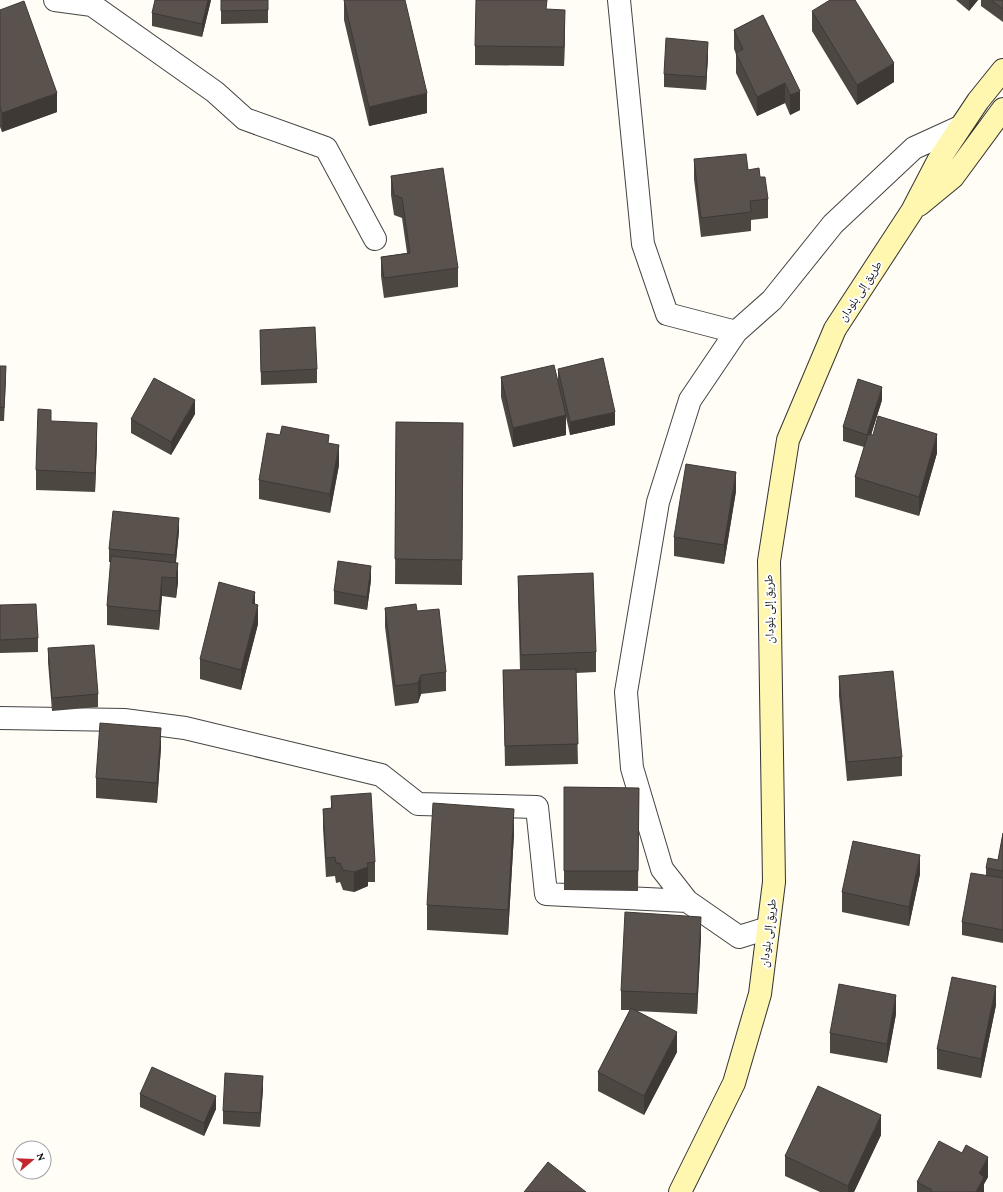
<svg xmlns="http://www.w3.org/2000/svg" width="1003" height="1192" viewBox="0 0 1003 1192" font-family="'Crimson Pro','Noto Naskh Arabic',serif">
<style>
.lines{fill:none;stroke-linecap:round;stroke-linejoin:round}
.minor-casing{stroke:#444;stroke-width:24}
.secondary-casing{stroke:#333;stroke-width:24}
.minor{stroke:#fff;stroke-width:22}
.secondary{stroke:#fff6b0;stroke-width:22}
.wall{fill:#4d4742}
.shaded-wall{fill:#3f3936}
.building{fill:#5a524d;stroke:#3f3936}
.labels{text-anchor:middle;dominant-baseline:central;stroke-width:4;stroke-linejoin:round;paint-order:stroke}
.street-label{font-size:12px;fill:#111;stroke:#fff}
</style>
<rect width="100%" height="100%" fill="#fffdf5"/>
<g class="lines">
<defs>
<path id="minor" d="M55,0l37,5 123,87 30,27 81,29 49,91
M619,0l24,244 24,70 69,18 36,-32 61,-76 81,-76 46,-21
M736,332l-46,68 -32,102 -32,190 6,76 30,101 25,32 52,36 29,-9
M0,718l124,2 61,8 196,47 37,29 119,3 9,87 141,7"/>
<path id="secondary" d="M919,205l34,-28 50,-68
M680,1192l54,-109 26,-89 14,-112 -5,-321 19,-121 47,-111 77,-118 26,-50 40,-60 25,-31"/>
</defs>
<use href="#minor" class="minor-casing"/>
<use href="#secondary" class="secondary-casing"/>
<use href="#minor" class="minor"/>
<use href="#secondary" class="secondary"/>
</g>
<path class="wall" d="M211,0l-9,37 -50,-11v-13z
M221,0h47v23l-47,1z
M344,0l83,113 -58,13 -25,-106z
M956,0h22l-9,11z
M981,0h22v22l-22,-16z
M547,9l18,20 -1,37 -89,-1v-19z
M0,10l57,102 -55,20 -2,-5z
M812,11l82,71 -37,23 -45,-74z
M763,15l37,95 -10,5 -5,-12 -28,13 -21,-43v-19l-2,-5v-19z
M708,55l-2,35 -42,-3v-13z
M694,159l66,18 8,22v19l-17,2v11l-50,6 -7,-58z
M391,176l67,92v19l-74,11 -3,-22v-19l26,-4 -5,-35 -8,-3 -3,-20z
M260,330l57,39v14l-56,2z
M0,366l6,13 -2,42h-4z
M558,369l57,56 -45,10 -4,-18v18l-53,12 -12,-50v-20l57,4z
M882,400l-11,35 66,18 -18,63 -64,-19v-20l9,-30 -21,-6v-14z
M195,414l-24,41 -40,-22v-14z
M51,421l46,21 -2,50 -59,-2v-20z
M396,422l67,1 -1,162 -67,-1z
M329,443l10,22 -9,48 -71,-14v-19z
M736,491l-12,73 -50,-8v-19z
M179,531l-3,31 2,20 -2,16 -14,-2 -3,34 -52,-5v-19l4,-44h-2v-13z
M518,576l78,76v20l-20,1 2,91 -73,2 -2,-96h17l-2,-74z
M371,580l-4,30 -33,-6v-13z
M0,605l38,33v14l-38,1z
M385,608l32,3 29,61v19l-25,3 -3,9 -23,3 -10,-79z
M258,624l-17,66 -41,-11v-20z
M48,648l50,46v13l-46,4 -4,-49z
M839,676l63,81v19l-55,5 -8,-85z
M161,747l-4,56 -61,-5v-20z
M564,787l75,1 -1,103 -74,-1z
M331,796l44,66v20h-7v4l-14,6 -11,-2 -3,-8 -4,1 -1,-7 -9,1 -3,-49v-19h8z
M1003,833v110l-41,-8v-13l24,-47v-7l12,-8z
M514,834l-6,101 -81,-5v-25z
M920,874l-11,52 -67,-14v-20z
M701,936l-4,78 -61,-3 41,41 -33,63 -46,-24v-19l32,-62h-9v-19z
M996,1005l-15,73 -44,-9v-20z
M896,1014l-9,49 -57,-10v-20z
M263,1089l-3,38 -37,-3v-13z
M140,1094l76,15 -12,27 -64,-29z
M881,1135l-27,57h-34l-35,-16v-20z
M988,1177l-4,7v8h-67v-10z"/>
<path class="shaded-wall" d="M208,0h3l-9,37v-13z
M969,0h9l-9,11z
M565,10v19l-1,37v-19z
M708,42v13l-2,35v-13z
M894,63v19l-37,23v-20z
M785,83v20l-28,13v-19z
M800,91v19l-10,5v-20z
M57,93v19l-55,20v-19z
M427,93v20l-58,13v-19z
M882,387v13l-15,48v-13z
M195,400v14l-24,41v-13z
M615,412v13l-45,10v-13z
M566,415v20l-53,12v-19z
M97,423v19l-2,50v-19z
M937,434v19l-18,63v-19z
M339,445v20l-9,48v-19z
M736,472v19l-12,73v-19z
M179,518v13l-4,38v-14z
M178,563v19l-2,16v-20z
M371,566v14l-4,30v-13z
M162,577v19l-3,34v-19z
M255,592v19l-3,-8z
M258,605v19l-17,66v-20z
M421,675v19l-3,9v-20z
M161,728v19l-4,56v-20z
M514,809v25l-6,101v-25z
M920,855v19l-11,52v-19z
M368,867v19l-14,6v-20z
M701,917v19l-4,78v-20z
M996,986v19l-15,73v-19z
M896,995v19l-9,49v-19z
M677,1032v20l-33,63v-19z
M263,1076v13l-3,38v-14z
M216,1096v13l-12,27v-13z
M881,1115v20l-27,57h-6v-6z
M988,1157v20l-4,7v8h-8l3,-19z"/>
<path class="building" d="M155,0h53l-6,24 -50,-11z
M221,0h47v10l-47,1z
M344,0h61l22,93 -58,14z
M476,0h71l-1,9 19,1 -1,37 -89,-1z
M830,0h25l39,63 -37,22 -45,-74z
M991,0h12v9z
M24,1l33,92 -55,20 -2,-6v-97z
M763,15l37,76 -10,4 -5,-12 -28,14 -21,-44 7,-4 -9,-19z
M666,38l42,4 -2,35 -42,-3z
M746,154l2,16 11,-2 1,9h5l3,22 -18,2 1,11 -50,6 -7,-59z
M443,168l15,100 -74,10 -3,-21 29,-4 -8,-55 -8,-3 -3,-19z
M315,327l2,42 -56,3 -1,-42z
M603,358l12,54 -45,10 -12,-53z
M554,365l12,50 -53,13 -12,-51z
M0,366h6l-2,42 -4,-1z
M154,378l41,22 -24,42 -40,-23z
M858,379l24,8 -15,48 -24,-8z
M38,409l13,1v11l46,2 -2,50 -59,-3z
M878,416l59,18 -18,63 -64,-20 13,-43 5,1z
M396,422l67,1 -1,137 -67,-1z
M282,426l47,9 -1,8 11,2 -9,49 -71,-14 8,-47 13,2z
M686,464l50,8 -12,73 -50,-8z
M113,511l66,7 -4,37 -66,-6z
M111,556l67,7 -2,15 -14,-1 -3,34 -52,-5z
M338,561l33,5 -4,31 -33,-6z
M593,573l3,79 -75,3 -3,-79z
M219,582l36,10 -3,11 6,2 -17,65 -41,-11z
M36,604l2,34 -38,2v-35z
M416,604l1,7 22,-2 7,63 -25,3 -3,8 -23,3 -10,-78z
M94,645l4,49 -46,4 -4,-50z
M576,669l2,75 -73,2 -2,-76z
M893,671l9,86 -55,5 -8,-86z
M100,723l61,5 -4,55 -61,-5z
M564,787l75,1 -1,83h-74z
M371,793l4,69 -8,1 1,4 -14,5 -11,-2 -3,-7h-4l-1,-6 -9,1 -3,-49 9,-1 -1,-12z
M433,803l81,6 -6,101 -81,-5z
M1003,833v38l-17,-3 2,-10 10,2z
M853,841l67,14 -11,52 -67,-15z
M971,873l32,5v52l-41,-8z
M625,912l76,5 -4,77 -76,-3z
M952,977l44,9 -15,73 -44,-10z
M839,984l57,11 -9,49 -57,-11z
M631,1008l46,24 -33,64 -46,-24z
M152,1067l64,29 -12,27 -64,-29z
M225,1073l38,3 -3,37 -37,-2z
M818,1086l63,29 -33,71 -63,-30z
M939,1141l23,12 4,-8 22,12 -9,16 5,4 -8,15h-45l1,-2 -15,-8z
M548,1162l38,30h-62z"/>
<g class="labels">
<g class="street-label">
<text transform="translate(860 291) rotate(-57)">طريق إلى بلودان</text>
<text transform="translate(769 609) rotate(-91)">طريق إلى بلودان</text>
<text transform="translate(768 933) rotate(-83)">طريق إلى بلودان</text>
</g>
</g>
<g transform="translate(32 1160) rotate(71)"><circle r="19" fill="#ffffff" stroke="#a0a0a0"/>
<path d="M0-3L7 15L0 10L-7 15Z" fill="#c4262e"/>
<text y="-6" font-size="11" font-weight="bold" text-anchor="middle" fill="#111111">N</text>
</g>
</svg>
